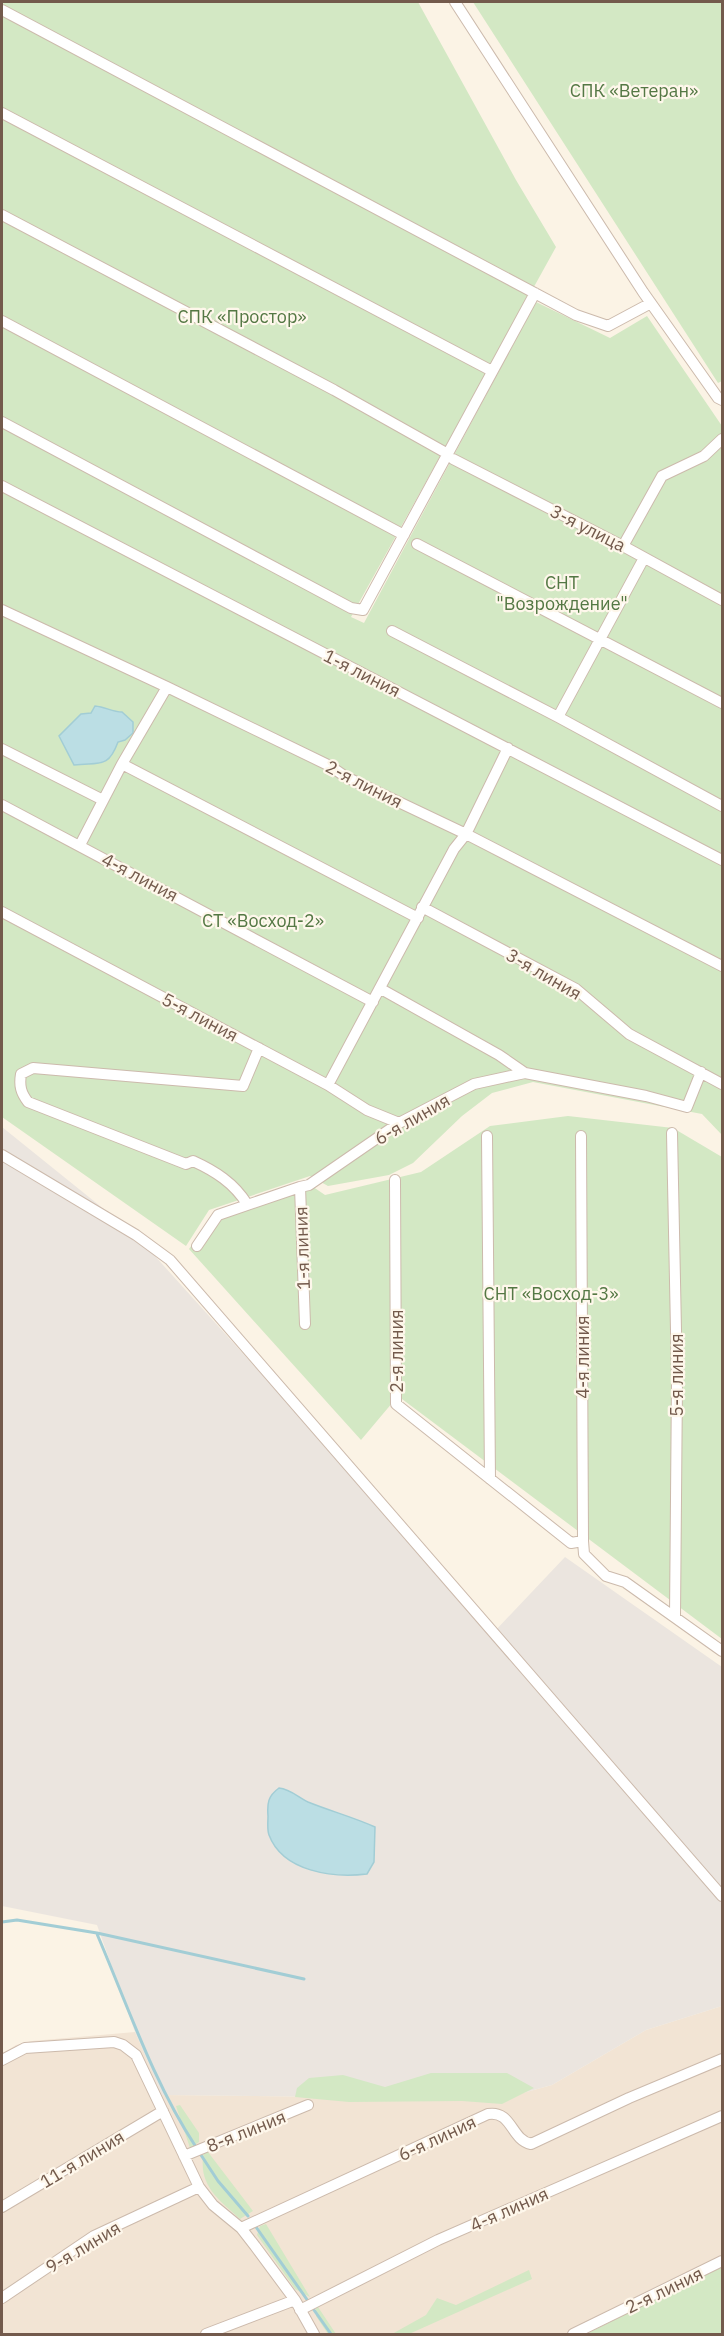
<svg xmlns="http://www.w3.org/2000/svg" width="724" height="2336" viewBox="0 0 724 2336" font-family="'IBM Plex Sans',sans-serif">
<style>
.residential{fill:#f2e4d4}
.industrial{fill:#ebe5df}
.green{fill:#d3e8c4}
.water{fill:#bbdee4;stroke:#a2cdd5;stroke-width:1.5}
.lines{fill:none;stroke-linecap:round;stroke-linejoin:round}
.stream{stroke:#a2cdd5;stroke-width:3}
.minor-casing{stroke:#ccbaac;stroke-width:12}
.minor{stroke:#fff;stroke-width:10}
.labels{text-anchor:middle;dominant-baseline:central;stroke-width:4.5;stroke-linejoin:round;paint-order:stroke}
.park-label{font-size:18px;fill:#547844;stroke:#fef7eb}
.street-label{font-size:18px;fill:#735a4c;stroke:#fef7eb}
</style>
<rect width="100%" height="100%" fill="#fbf3e5"/>
<path class="residential" d="M722,2006v260l-136,68h-584v-280l14,-9 16,-4 103,-9 28,63 338,4 51,-14 94,-55z"/>
<path class="industrial" d="M2,1127l134,108 358,397 71,-75 157,110v339l-76,24 -94,55 -51,14 -339,-4 -27,-63 -38,-107 -95,-19z"/>
<path class="green" d="M2,2h416l98,178 40,67 -205,370 13,6 172,-321 74,36 37,-22 75,110v429l-720,-371z
M473,2h249v379l-4,2z
M2,492l720,369v274l-20,-21 -169,-32 -41,11 -30,23 -49,47 -24,12 -61,11 -18,-10 -101,34 -23,36 -184,-129z
M568,1116l105,12 49,29v482l-324,-243 -37,44 -172,-191 27,-39 90,-28 19,13 96,-23 69,-46z
M431,2073h76l27,15 -32,16 -40,-3 -113,1 -54,-5 2,-9 12,-10 34,-3 42,12z
M180,2105l19,28v9l-9,6 -14,-42z
M204,2151l4,1 45,59 -13,8c-22,-20 -43,-34 -36,-68z
M266,2224l44,73 -15,-8 -38,-54 3,-9z
M722,2266v68h-136z
M529,2270l3,9 -123,55h-17l34,-19 11,-17 19,7z
M316,2307h2l18,27h-8l-12,-18z"/>
<path class="water" d="M95,706c11,1 17,6 27,6l11,10v11l-8,7 -7,2c-10,27 -18,20 -44,23l-15,-29 22,-22 10,-1z
M279,1788c11,1 19,9 29,14 22,9 45,15 67,25l-1,35 -7,12c-34,4 -84,-2 -98,-39 -2,-5 -1,-13 -1,-19 -1,-13 0,-20 11,-28z"/>
<g class="lines">
<path class="stream" d="M2,1922l15,-2 80,13 207,46
M97,1934c30,70 57,150 99,213
M201,2155l17,26 30,35
M256,2227l52,74
M314,2310l17,24"/>
<defs>
<path id="minor" d="M455,2l188,290 75,106 4,2
M2,10l574,305 32,11 43,-23
M2,113l490,258
M2,215l332,175 114,64
M2,321l402,214
M2,422l349,186 12,2 172,-317
M453,459l170,87 99,54
M2,486l720,374
M417,544l305,159
M623,546l39,-70 42,-20 18,-17
M2,610l165,77 163,79 16,11 120,57 256,132
M392,631l166,86 164,89
M558,717l86,-159
M2,749l101,51
M122,764l296,154
M2,805l371,197
M80,845l42,-81 45,-77
M422,907l154,82 53,45 93,50
M2,912l326,173 39,25 32,13
M381,989l118,66 26,18 121,23 41,11 14,-35
M328,1085l126,-236 12,-15 42,-86
M672,1133l5,247 -2,237
M487,1136l3,343
M581,1136l2,405
M2,1155l134,80 34,25 552,636
M395,1180l1,224 175,139 12,-2 1,13 22,22 19,6 97,69
M300,1187l9,-2 90,-62 75,-39 51,-11
M247,1204c-13,-21 -32,-33 -54,-43l-7,3 -158,-62c-7,-9 -9,-16 -7,-28l12,-6 210,18 16,-38
M197,1246l21,-31 82,-28 5,137
M2,2060l23,-12 89,-6 9,3 13,10 63,132 14,18 28,23 14,18 40,54 19,34
M184,2156l124,-51
M2,2207l161,-96
M241,2228l247,-114c24,-4 23,26 43,30l98,-46 93,-39
M2,2298l92,-62 105,-49
M300,2310l138,-70 284,-124
M206,2334l89,-34
M573,2334l149,-73"/>
</defs>
<use href="#minor" class="minor-casing"/>
<use href="#minor" class="minor"/>
</g>
<g class="labels">
<g class="park-label">
<text x="634" y="90">СПК «Ветеран»</text>
<text x="242" y="316">СПК «Простор»</text>
<text x="562" y="582">СНТ<tspan x="562" dy="21">"Возрождение"</tspan></text>
<text x="263" y="920">СТ «Восход-2»</text>
<text x="551" y="1293">СНТ «Восход-3»</text>
</g>
<g class="street-label">
<text transform="translate(588 528) rotate(27)">3-я улица</text>
<text transform="translate(362 673) rotate(27)">1-я линия</text>
<text transform="translate(364 784) rotate(27)">2-я линия</text>
<text transform="translate(140 877) rotate(28)">4-я линия</text>
<text transform="translate(544 974) rotate(30)">3-я линия</text>
<text transform="translate(200 1017) rotate(28)">5-я линия</text>
<text transform="translate(412 1119) rotate(-30)">6-я линия</text>
<text transform="translate(302 1248) rotate(-92)">1-я линия</text>
<text transform="translate(396 1351) rotate(-90)">2-я линия</text>
<text transform="translate(582 1357) rotate(-90)">4-я линия</text>
<text transform="translate(676 1375) rotate(-90)">5-я линия</text>
<text transform="translate(246 2131) rotate(-22)">8-я линия</text>
<text transform="translate(437 2138) rotate(-25)">6-я линия</text>
<text transform="translate(82 2159) rotate(-31)">11-я линия</text>
<text transform="translate(509 2209) rotate(-24)">4-я линия</text>
<text transform="translate(83 2247) rotate(-31)">9-я линия</text>
<text transform="translate(664 2290) rotate(-26)">2-я линия</text>
</g>
</g>
<rect width="724" height="2336" fill="none" stroke="#735a4c" stroke-width="6"/>
</svg>
